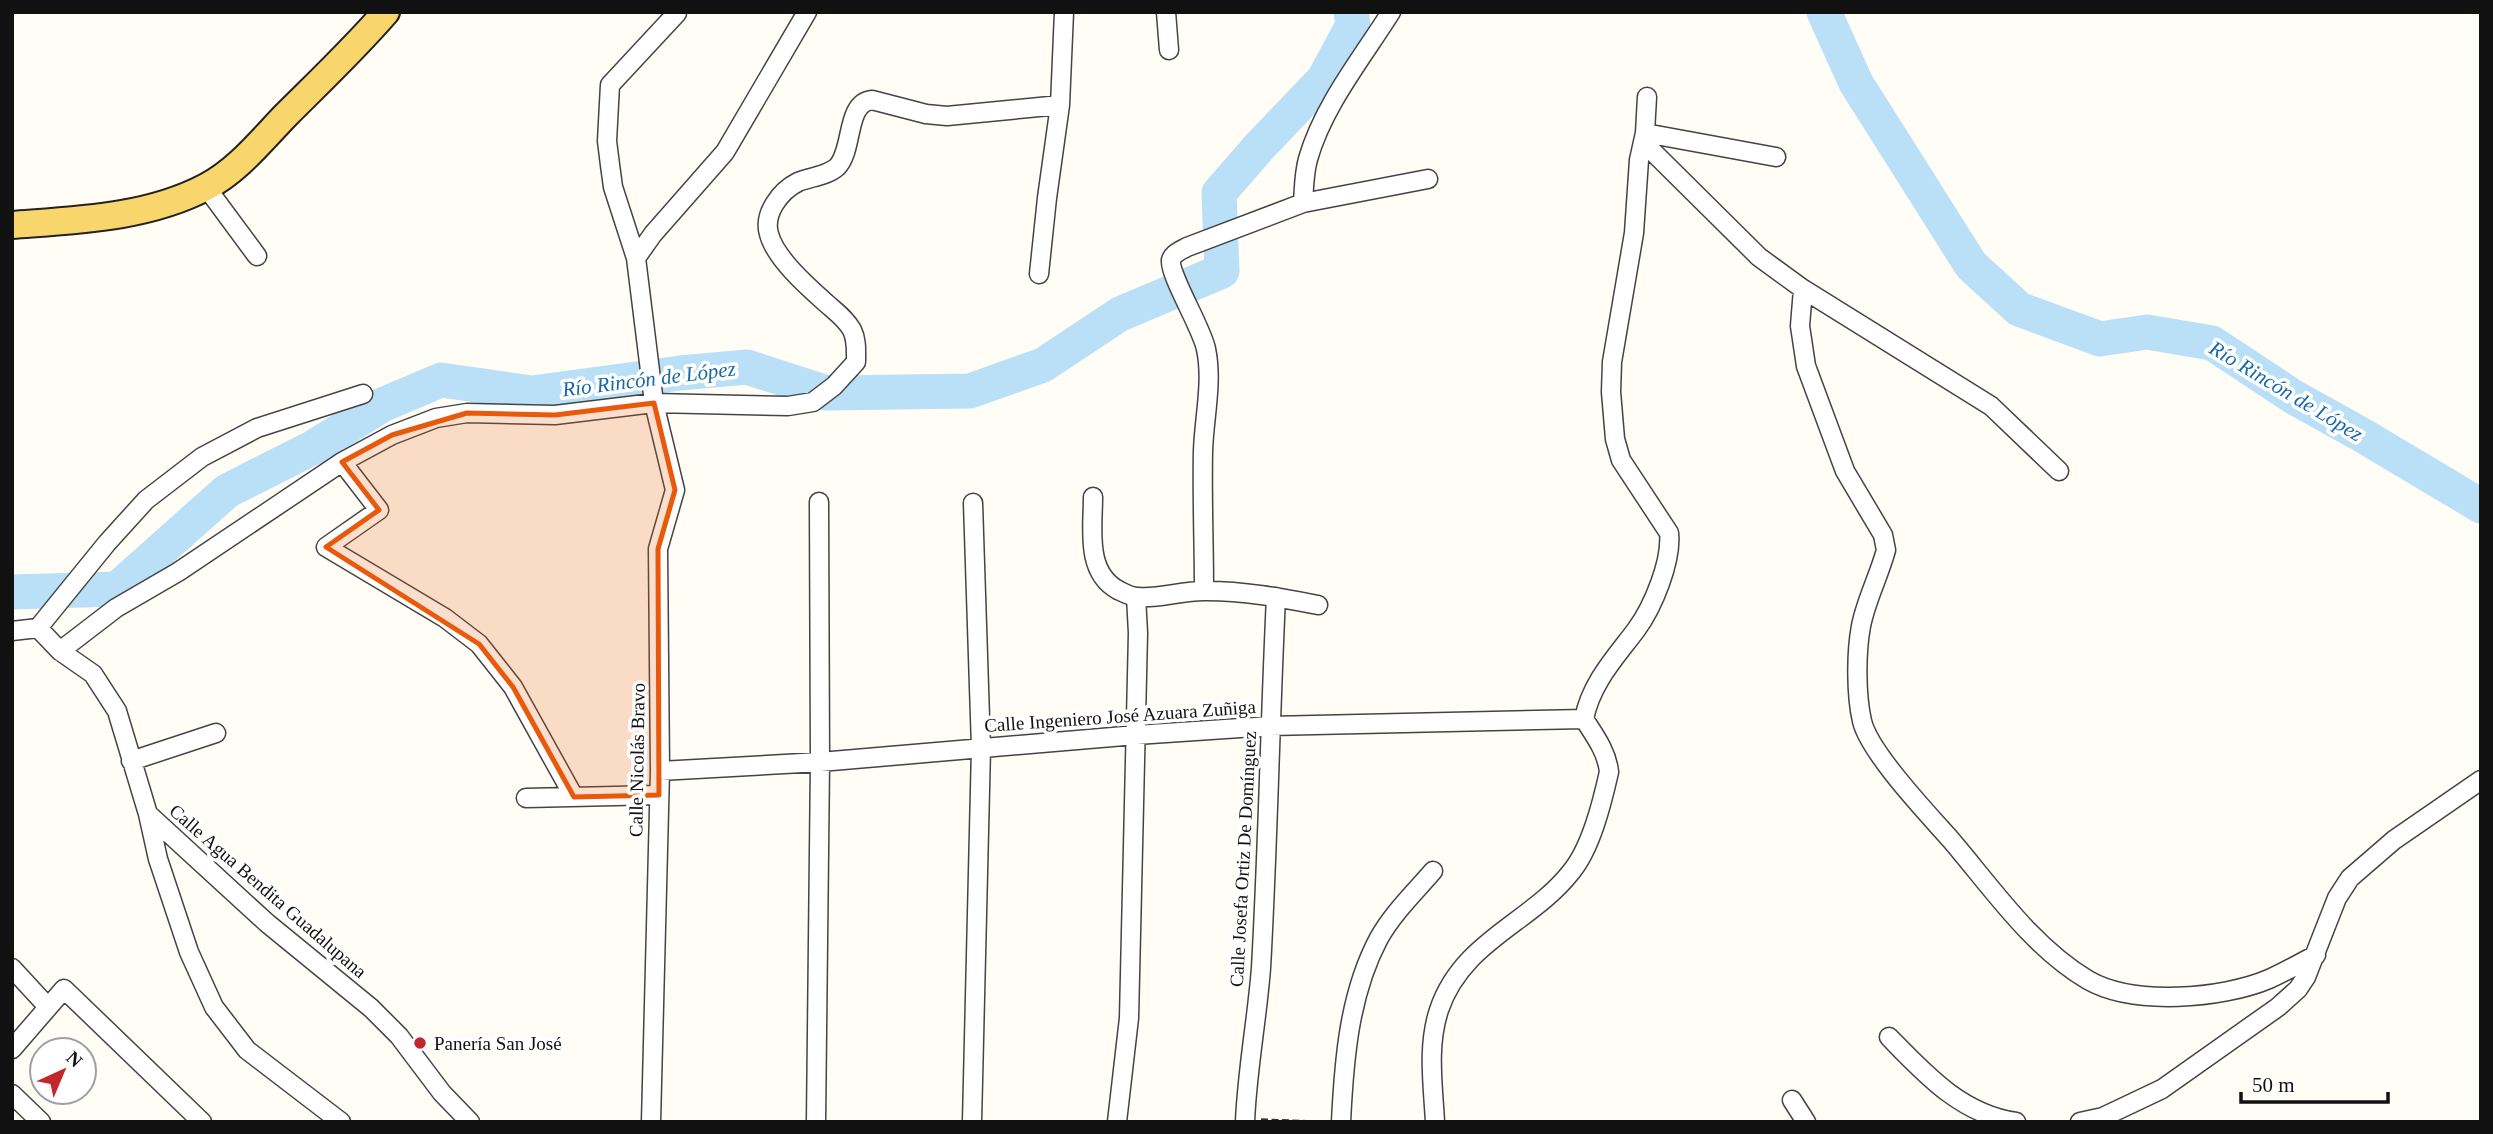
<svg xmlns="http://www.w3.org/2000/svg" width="2493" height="1134" viewBox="0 0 2493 1134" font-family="'Times New Roman',serif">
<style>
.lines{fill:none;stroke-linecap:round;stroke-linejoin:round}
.river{stroke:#b9e0f7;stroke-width:35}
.minor-casing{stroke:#444;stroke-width:21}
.primary-casing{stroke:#222;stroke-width:30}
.path{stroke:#333;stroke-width:3.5;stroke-dasharray:7 3.5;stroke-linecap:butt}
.minor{stroke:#fff;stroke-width:18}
.primary{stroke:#f9d66b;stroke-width:26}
.marked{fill:#e8590c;fill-opacity:0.2;stroke:#e8590c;stroke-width:5;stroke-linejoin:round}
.poi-dot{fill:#c4262e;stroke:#fff;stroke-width:2.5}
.labels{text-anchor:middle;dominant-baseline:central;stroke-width:7;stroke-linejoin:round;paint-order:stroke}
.street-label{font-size:19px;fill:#111;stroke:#fff}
.poi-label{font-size:19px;fill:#111;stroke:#fff;text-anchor:start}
.water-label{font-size:21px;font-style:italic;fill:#1768a6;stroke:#fff}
</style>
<rect width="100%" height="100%" fill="#fffdf5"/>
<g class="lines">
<path class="river" d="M1824,12l32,71 115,182 48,44 81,30 47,-7 65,11 80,53 70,39 119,71
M12,592l105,-3 110,-98 87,-44 68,-42 59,-25 91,13 148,-20 67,-6 80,26 143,-2 73,-26 77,-51 102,-43 -3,-78 40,-46 65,-68 29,-54 -2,-13"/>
<defs>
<path id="minor" d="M1166,12l3,38
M1645,133l131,24
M1643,142l116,115 44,32 188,117 68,65
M206,187l51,69
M1303,203l125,-24
M636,258l17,-24 72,-82 82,-140
M1039,274l8,-76 13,-93 4,-93
M1803,289l-3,37 6,40 39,105 38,64 3,15c-7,26 -20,50 -25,76 -5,27 -5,69 1,95 7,31 66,93 89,119 41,48 81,107 137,140 45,26 134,19 181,-1 16,-7 31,-16 47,-24
M342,462l37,48 -53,37 119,71 34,26 34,43 61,110
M1093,497c0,31 -8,75 25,93 6,3 13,7 20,7 22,2 46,-7 69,-6 38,0 74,7 111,14
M1204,590c0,-46 -2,-93 -1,-139 1,-33 10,-69 3,-102 -4,-21 -37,-74 -35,-89 2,-7 11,-10 16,-13l116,-44c1,-15 1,-30 5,-44 15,-53 54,-101 83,-147
M38,628l69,-85 39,-43 56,-43 55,-29 106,-34
M12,631l26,-3 22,23 33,23 24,37 31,103 10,45 31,93 25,55 33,43 94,72
M60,651l56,-43 62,-36 164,-110 50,-27 44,-17 31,-5 88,2 99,-12 134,3 25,-4 21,-16 22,-24c0,-11 1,-22 -4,-32 -6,-11 -16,-18 -26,-27 -18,-16 -51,-45 -57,-69 -6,-20 11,-43 29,-52 12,-5 29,-6 39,-15 17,-17 8,-64 35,-67l54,14 21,2 113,-11
M131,761l85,-28
M660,771l160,-9 316,-27 134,-9 314,-7
M526,798l133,-3
M148,814l119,109 104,85 28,28 43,57 28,29
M12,968l36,39
M1889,1037c36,37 72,77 127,85
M12,1049l52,-60 138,133
M12,1094l29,28
M1792,1100l14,22
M651,1122l9,-351 -2,-222 17,-59 -21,-87 -18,-145 -23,-71 -3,-22 -3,-24 3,-56 67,-72
M816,1122l4,-360 -1,-260
M972,1122l9,-374 -8,-245
M1117,1122l12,-104 9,-385 -2,-36
M1245,1122c2,-51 12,-102 16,-154 7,-123 9,-247 15,-371
M1341,1122c3,-62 8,-128 38,-184 14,-25 36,-46 54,-67
M1435,1122c-2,-37 -8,-76 4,-112 23,-69 92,-87 132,-138 20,-24 31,-69 38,-100 -2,-20 -14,-36 -25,-53 7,-36 31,-61 52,-89 17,-23 36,-69 33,-97l-48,-73 -6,-21 -4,-47 1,-30 22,-129 5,-73 6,-27 2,-36
M2080,1122l23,-5 59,-28 116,-82 20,-18 8,-12 31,-79 13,-20 44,-38 87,-60"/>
<path id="primary" d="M12,225c65,-5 135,-7 194,-38 31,-16 55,-46 79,-71 34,-34 69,-67 101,-104"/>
</defs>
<use href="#minor" class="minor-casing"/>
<use href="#primary" class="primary-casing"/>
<path class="path" d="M1261,1120l52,2"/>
<use href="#minor" class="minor"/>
<use href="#primary" class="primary"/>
</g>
<path class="marked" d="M654,403l21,87 -17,59 1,246 -85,2 -61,-110 -34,-43 -153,-97 53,-37 -37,-48 50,-27 75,-22 88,2z"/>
<circle class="poi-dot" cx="420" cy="1043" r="7"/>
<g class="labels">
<g class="street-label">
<text transform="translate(1120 716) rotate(-4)">Calle Ingeniero José Azuara Zuñiga</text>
<text transform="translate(637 760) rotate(-89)">Calle Nicolás Bravo</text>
<text transform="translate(1243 859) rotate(-87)">Calle Josefa Ortiz De Domínguez</text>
<text transform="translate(268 891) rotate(41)">Calle Agua Bendita Guadalupana</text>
</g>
<g class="poi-label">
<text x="434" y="1043">Panería San José</text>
</g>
<g class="water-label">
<text transform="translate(649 379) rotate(-7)">Río Rincón de López</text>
<text transform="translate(2286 391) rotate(31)">Río Rincón de López</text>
</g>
</g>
<rect width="2493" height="1134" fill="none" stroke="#111111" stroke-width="28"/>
<g transform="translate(63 1071) rotate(44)"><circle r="33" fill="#ffffff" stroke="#a0a0a0" stroke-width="2"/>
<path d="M0-5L12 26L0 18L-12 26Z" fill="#c4262e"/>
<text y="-10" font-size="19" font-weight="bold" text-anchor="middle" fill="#111111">N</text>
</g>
<path d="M2241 1092v10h147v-10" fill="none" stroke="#111111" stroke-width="3.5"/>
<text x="2252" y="1092" font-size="21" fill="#111111" stroke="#ffffff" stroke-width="5" paint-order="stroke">50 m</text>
</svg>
